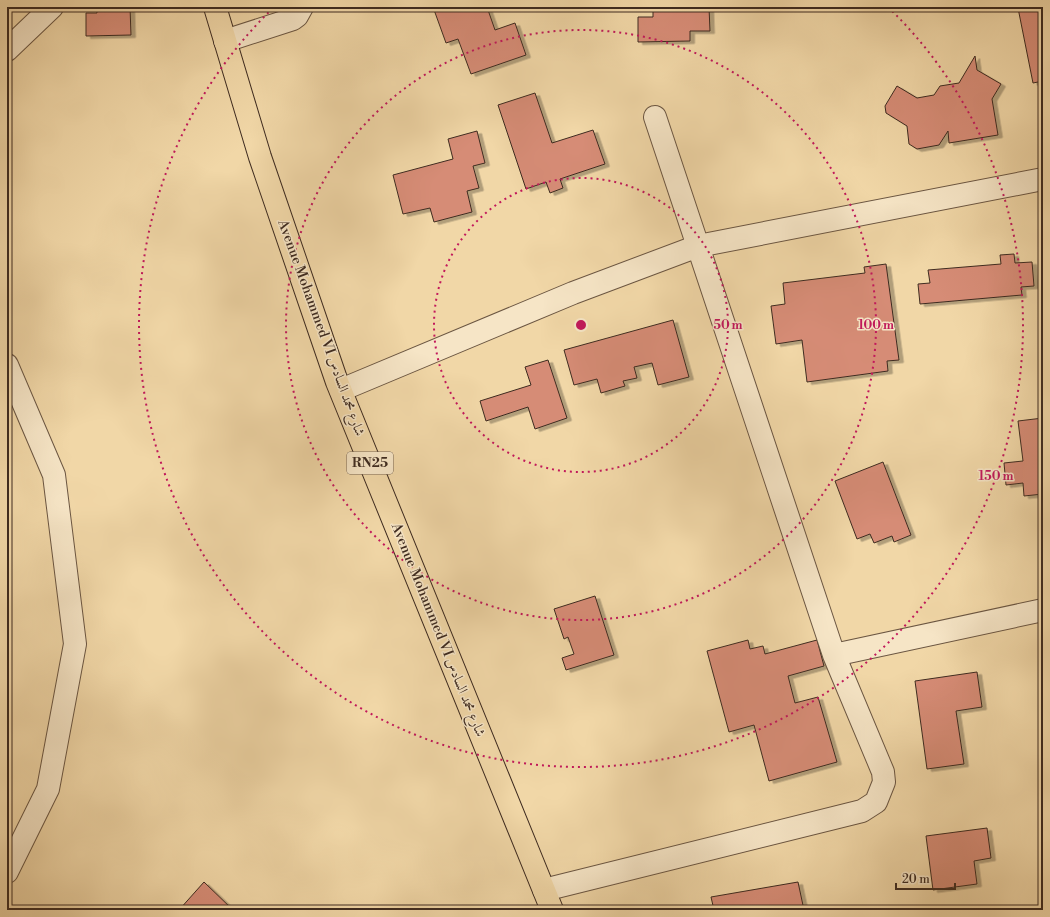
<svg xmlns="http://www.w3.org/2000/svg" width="1050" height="917" viewBox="0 0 1050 917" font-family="'Libre Bodoni',Amiri,serif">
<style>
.building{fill:#d68c76;stroke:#3e2b20;filter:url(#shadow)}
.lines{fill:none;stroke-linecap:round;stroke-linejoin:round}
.minor-casing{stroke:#6b5642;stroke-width:24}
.major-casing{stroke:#3e2b20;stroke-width:24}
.minor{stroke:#f6e5c6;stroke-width:22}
.major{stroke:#f1d7a7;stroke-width:22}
.ring{fill:none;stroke:#c2185b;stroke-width:2;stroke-dasharray:2 4}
.labels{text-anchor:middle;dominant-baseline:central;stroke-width:3;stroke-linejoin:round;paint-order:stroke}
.shield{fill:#f6e5c6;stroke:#756352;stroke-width:1}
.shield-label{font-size:13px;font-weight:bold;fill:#3e2b20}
.street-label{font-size:14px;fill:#3e2b20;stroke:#f6e5c6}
.centre{fill:#c2185b;stroke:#f6e5c6;stroke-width:2}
.ring-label{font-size:12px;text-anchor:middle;font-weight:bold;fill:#c2185b;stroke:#f6e5c6;stroke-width:3;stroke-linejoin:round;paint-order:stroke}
</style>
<defs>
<filter id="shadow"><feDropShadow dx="4.5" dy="2.5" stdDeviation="0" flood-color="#0004"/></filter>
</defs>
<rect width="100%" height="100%" fill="#f1d7a7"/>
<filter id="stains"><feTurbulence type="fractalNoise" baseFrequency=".005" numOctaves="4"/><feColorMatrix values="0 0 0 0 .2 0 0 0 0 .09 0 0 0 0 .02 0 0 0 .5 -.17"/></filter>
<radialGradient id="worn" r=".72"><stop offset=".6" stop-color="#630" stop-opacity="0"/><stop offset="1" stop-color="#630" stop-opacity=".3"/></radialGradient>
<path class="building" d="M96,7h34l1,28 -45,1v-23h11z
M433,7h39l1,3 7,-3h7l8,23 20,-7 11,32 -55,19 -13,-35 -12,4z
M653,7h56l1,24h-20v10l-52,1v-25h15z
M1026,7h16l1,7v67l-10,2 -15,-75z
M975,56l2,14 24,14 -9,15 6,36 -49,8 -1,-12 -9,14 -22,4 -8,-5 -2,-18 -21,-13 -1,-7 12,-20 20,12 17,-3 6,-9 19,-3z
M535,93l17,50 41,-13 12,34 -45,15 3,9 -13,5 -4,-11 -20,7 -28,-84z
M477,131l8,32 -12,3 6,22 -12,3 5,21 -38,10 -4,-14 -27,6 -10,-39 60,-16 -5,-20z
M1014,254l1,9 17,-1 2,24 -13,1 1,8 -102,9 -2,-20 12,-1 -2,-13 73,-6 -1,-9z
M886,264l13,96 -12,1 1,10 -81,11 -5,-42 -26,4 -5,-38 14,-2 -2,-21 82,-10 -1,-6z
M673,320l16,57 -31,8 -6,-22 -18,4 3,11 -14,3 2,5 -24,7 -4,-14 -23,6 -10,-35z
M548,360l19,58 -32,11 -7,-22 -42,14 -6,-20 51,-16 -6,-18z
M1043,418v76l-19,2 -1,-13 -17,2 -2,-22 19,-2 -5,-40z
M883,462l28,73 -17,7 -2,-6 -18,7 -4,-9 -13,5 -22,-58z
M595,596l19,59 -48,15 -4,-12 12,-4 -6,-17 -4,2 -10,-30z
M748,640l2,9 13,-3 2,8 52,-14 7,26 -36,10 7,27 23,-6 19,65 -68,19 -15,-56 -25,7 -22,-81z
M977,672l5,35 -26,4 8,53 -37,5 -12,-88z
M987,828l4,30 -17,3 3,23 -44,6 -7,-54z
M204,882l29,28h-54z
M798,882l6,28h-90l-3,-13z"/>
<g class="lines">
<defs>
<path id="minor" d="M225,41l68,-22 4,-3 5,-9
M7,50l45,-43
M7,365l47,110 21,169 -27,145 -41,83
M341,390l232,-97 125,-47 345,-67
M834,655l209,-45
M544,890l318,-79 14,-9 8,-20 -1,-10 -49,-117 -179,-538"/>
<path id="major" d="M215,7l45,150 77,225 215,528"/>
</defs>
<use href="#minor" class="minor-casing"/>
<use href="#major" class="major-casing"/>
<use href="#minor" class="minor"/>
<use href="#major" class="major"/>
</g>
<g class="ring">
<circle cx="581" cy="325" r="147"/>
<circle cx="581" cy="325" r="295"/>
<path d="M888 7A442 442 0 1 1 274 7"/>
</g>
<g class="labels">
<rect class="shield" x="347" y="452" width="46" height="22" rx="3"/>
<g class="shield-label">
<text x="370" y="463">RN25</text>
</g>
<g class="street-label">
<text transform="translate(321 328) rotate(70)">Avenue Mohammed VI شارع محمد السادس</text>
<text transform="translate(438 630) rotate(68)">Avenue Mohammed VI شارع محمد السادس</text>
</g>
</g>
<circle cx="581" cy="325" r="6" class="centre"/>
<g class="ring-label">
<text x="728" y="329">50 m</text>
<text x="876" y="329">100 m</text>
<text x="996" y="480">150 m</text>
</g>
<rect width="1050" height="917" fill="none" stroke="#f1d7a7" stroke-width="24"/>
<rect x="8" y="8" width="1034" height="901" fill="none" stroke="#3e2b20" stroke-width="2"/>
<rect x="12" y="12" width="1026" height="893" fill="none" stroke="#3e2b20"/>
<path d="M896 883v6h59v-6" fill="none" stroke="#3e2b20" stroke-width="2"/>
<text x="902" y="883" font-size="12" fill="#3e2b20" stroke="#f6e5c6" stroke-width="3" paint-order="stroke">20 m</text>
<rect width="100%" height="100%" filter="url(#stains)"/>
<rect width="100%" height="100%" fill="url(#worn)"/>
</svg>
